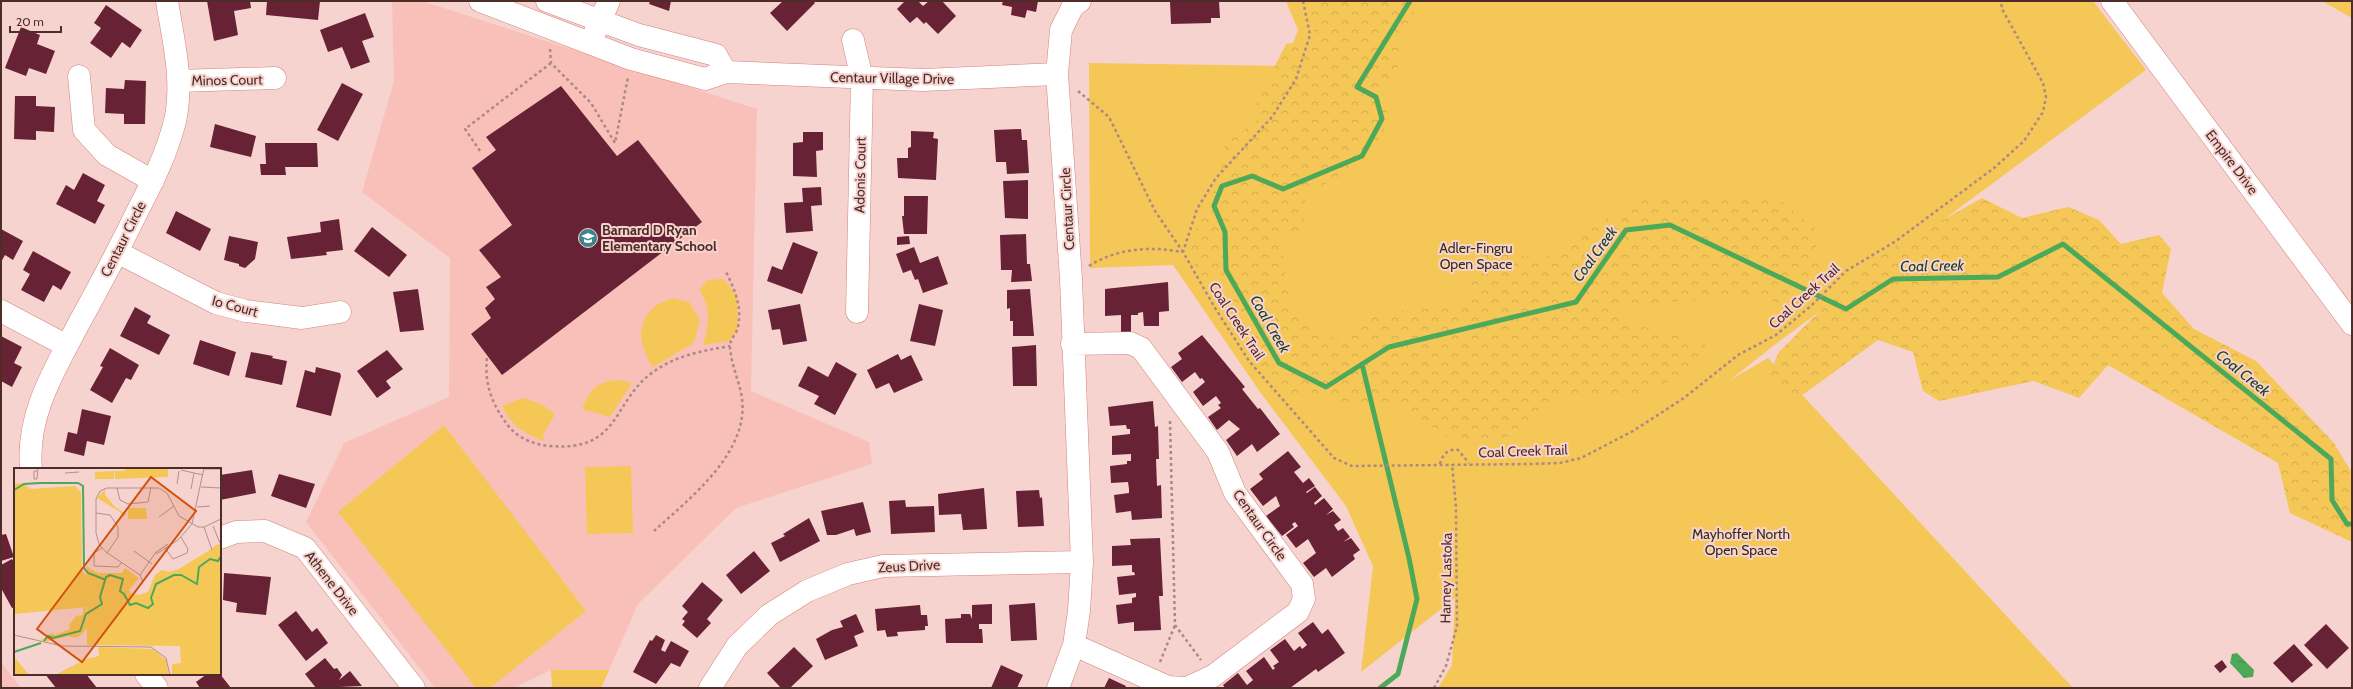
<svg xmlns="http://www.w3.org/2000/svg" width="2353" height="689" viewBox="0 0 2353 689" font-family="Cabin,sans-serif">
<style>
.built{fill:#f9c0b9}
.green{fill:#f4c757}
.forest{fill:url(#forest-crowns)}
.water{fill:url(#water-ripples)}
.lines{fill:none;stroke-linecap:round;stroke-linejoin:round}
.stream{stroke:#4ca95a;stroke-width:5}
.building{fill:#682235}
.minor-casing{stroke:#d38279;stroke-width:23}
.path{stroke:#ac8985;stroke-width:2.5;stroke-dasharray:3 3;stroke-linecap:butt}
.minor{stroke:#fff;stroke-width:22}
.labels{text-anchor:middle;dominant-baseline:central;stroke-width:4;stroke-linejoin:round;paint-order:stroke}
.street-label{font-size:14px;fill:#4e2c28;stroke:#f7d3cf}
.poi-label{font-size:14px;font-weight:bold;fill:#4e2c28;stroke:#f7d3cf;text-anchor:start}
.park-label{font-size:14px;fill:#362d19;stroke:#f7d3cf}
.water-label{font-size:15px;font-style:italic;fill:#1b4120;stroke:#f7d3cf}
.inset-river{fill:none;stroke:#4ca95a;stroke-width:2}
.inset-road{fill:none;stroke:#b3908c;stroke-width:1}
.view{fill:#d15210;fill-opacity:0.15;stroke:#d15210;stroke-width:2}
.inset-edge{fill:none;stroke:#4e2c28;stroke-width:2}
</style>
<defs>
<pattern id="forest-crowns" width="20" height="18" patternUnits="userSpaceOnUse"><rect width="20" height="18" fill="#f4c757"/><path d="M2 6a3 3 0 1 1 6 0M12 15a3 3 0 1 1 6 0" fill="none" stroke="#d3ab4c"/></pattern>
<pattern id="water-ripples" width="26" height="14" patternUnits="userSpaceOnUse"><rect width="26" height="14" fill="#4ca95a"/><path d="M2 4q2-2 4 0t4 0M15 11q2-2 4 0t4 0" fill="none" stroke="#418a4a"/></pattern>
</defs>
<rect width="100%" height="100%" fill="#f7d3cf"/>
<path class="built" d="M392,1h30l335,108 -6,282 118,51 3,22 -136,44 -98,96 -29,66h-58l-37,18h-79l-129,-166 38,-79 105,-46 1,-139 -88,-66 32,-111z
M1,662l6,8 14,18h-20z"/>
<path class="green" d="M1286,1h807l53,69 -365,270 -51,40 38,-22 305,330h-635l14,-23 3,-67 -94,74 12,-106 -27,-60 -86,-114 -87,-127 -83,3 -1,-205 195,3 14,-36z
M2322,1h30v17z
M724,279l13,17 1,32 -8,13 -27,4c6,-21 8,-37 -4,-56l9,-9z
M672,298l17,4 11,18 -6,23 -41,24c-12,-19 -19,-40 0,-59 4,-4 13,-7 19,-10z
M619,380l13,3 -22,34 -28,-8c9,-21 14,-27 37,-29z
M523,398l18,6 14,10 -12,21 1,6c-22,-9 -31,-14 -42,-35z
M444,425l142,186 -96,77h-14l-138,-176z
M631,466l2,67 -46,1 -2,-67z
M551,670h58l-8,18h-49z"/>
<path class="forest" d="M1308,1h112l-21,37 1,26 -19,27 8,28 -20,42 -63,33 -3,36 -23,5 10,74 46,30 32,-24 95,-10 22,-53 58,6 98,-60 139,2 41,34 -8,23 24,13 -47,41 -26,-15 -142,9 -2,18 52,9 34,13 -7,22 -62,31 -69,-3 -47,39 -57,12 -67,-40 -39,1 -35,-11h-38l-28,-30 -24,-36 5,-7 -14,-41 -13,8 -25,-39 31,-66 8,-41 35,-26 -7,-8 33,-66 30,-4z
M1982,198l40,20 46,-11 31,13 22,24 38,-9 12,14 -9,44 32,36 62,32 78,82 18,30v69l-62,-29 -12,-50 -170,-98 -29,33 -45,-17 -95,20 -16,-10 -10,-39 -35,-12 -74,54 -18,-1 -16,-21 9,-20 92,-92z"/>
<path class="water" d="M2237,653l17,17 -1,7 -9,1 -14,-15 2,-9z"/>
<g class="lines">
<path class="stream" d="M1410,1l-53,86 19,10 6,22 -20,37 -79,33 -31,-13 -30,10 -8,20 11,26 1,38 53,93 47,24 63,-40 187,-45 50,-72 44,-5 176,84 47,-30 105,-2 65,-33 268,215 1,41 15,24h5
M1362,364l47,194 8,41 -19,75 -18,14"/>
</g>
<path class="building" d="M207,1h43l1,7 -17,3 4,24 -24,6z
M267,1h53l-2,19 -52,-5z
M650,1h21l-2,10 -20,-7z
M783,1h30l2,2 -28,28 -17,-18z
M905,1h13l5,5 6,-5h13l14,15 -18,18 -12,-12 -2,2 -7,-7 -7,6 -13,-14z
M1003,1h35l-2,11 -9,-2 -2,8 -14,-3 1,-8 -10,-2z
M1170,1h49l1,17h-9v5l-40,1z
M106,5l36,25 -12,18 -8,-6 -11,16 -21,-15 11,-15 -7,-5z
M365,13l9,24 -12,4 8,21 -19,7 -9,-22 -14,5 -8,-22z
M21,27l19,8 -3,9 18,7 -9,23 -17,-6 -3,8 -21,-8z
M125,80l21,1 -1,43h-21v-10l-19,-1 1,-25 18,1z
M342,83l21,11 -25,47 -21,-11z
M561,86l56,70 21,-16 64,82 -200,153 -31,-41 20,-16 -6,-10 10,-9 -9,-12 15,-10 -22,-27 33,-25 -40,-57 24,-18 -10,-13z
M15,96h21v10l19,1 -1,25 -18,-1v9l-22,-1z
M215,124l41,12 -5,21 -41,-10z
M1021,129l1,11h5l2,33 -22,1 -1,-12h-10l-2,-32z
M911,131l23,1 -1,6 5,1 -2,41 -38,-2 -1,-20h11v-10l3,-1z
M803,132h20v18l-7,1 1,26 -24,-1v-33l10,-1z
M265,143h52l1,24h-33l1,8h-25l-1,-11h6z
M83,173l22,12 -8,16 8,4 -10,19 -39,-20 10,-19 8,5z
M1028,180v39l-23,-1 -2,-37z
M821,187l1,18 -11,1 2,25 -27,2 -2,-30 19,-1 -1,-14z
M904,196h24l-1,38h-23l-2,-18h2z
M176,211l35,18 -11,22 -34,-18z
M339,219l4,31 -17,2 1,3 -36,4 -4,-22 34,-5 -1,-10z
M372,227l35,28 -18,22 -35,-26z
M1,229l22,12 -10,19 -8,-5 -4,7z
M1026,234l1,30h3l2,17 -21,1 1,-12h-11l-1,-35z
M229,236l29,6 -3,17 -10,9 -6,-2v-2l-15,-4z
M909,236l1,8 -13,1v-8z
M793,242l25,10 -16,42 -35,-13 5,-15 10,4z
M914,247l6,16 18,-7 10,28 -25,9 -5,-14 -3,1 -4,-10 -8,3 -7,-19z
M33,251l38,21 -10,18 -8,-5 -9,17 -23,-12 9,-16 -7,-4z
M1168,282l1,29 -10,1v14h-15l-1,-14 -5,1v2h-7v17h-10v-17l-16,1v-27z
M418,289l6,41 -24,2 -7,-40z
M1030,289l4,47h-21v-15h-3v-13l-3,1v-19z
M800,304l7,37 -24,4 -3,-16 -8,1 -4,-20z
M919,304l24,6 -8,36 -25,-5z
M135,307l16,9 -4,7 23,12 -11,20 -39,-19z
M1202,335l43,52 -3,2 16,20 2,-1 20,26 -23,18 -5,-8 -15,12 -11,-16 14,-11 -11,-9 -12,10 -9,-13 13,-9 -3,-3 3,-2 -5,-7 -13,10 -10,-14 12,-10 -3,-4 -2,1 -5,-7 -13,10 -11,-15 11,-8 -4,-6z
M1,336l21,11 -8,16 8,4 -10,20 -11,-6z
M200,340l36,12 -7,24 -36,-12z
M1036,345l1,41h-24l-1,-39z
M110,348l29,17 -8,15 -5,-2 -14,25 -22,-13 13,-23 -3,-1z
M387,350l16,19 -17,12 5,7 -14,10 -20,-27z
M251,352l22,4 -1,2 15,3 -5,24 -37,-8z
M898,354l3,6 10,-5 12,25 -29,13 -5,-10 -13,6 -9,-19z
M836,362l21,12 -22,41 -21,-11 5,-8 -21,-10 10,-20 20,11z
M316,367l24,6 1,3 -10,40 -35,-9 9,-37 10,3z
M1153,401l2,26 3,-1 1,33h-3l1,27 4,-1 1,33 -30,2 -1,-9 -15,2 -2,-18 15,-2v-4l-1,-7 -17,1 -1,-17 17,-2v-3h4v-7l-19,1v-19l18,-2v-5h-3l-1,-4 -16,1 -2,-19z
M82,409l29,7 -7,29 -17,-4 -3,15 -20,-5 4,-19 9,2z
M1288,451l13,16 -7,5 9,11 6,-5 6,8 -9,6 1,1 8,-6 7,9 -8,7 1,2 9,-7 9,11 -7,6 7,-4 8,9 -7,5 4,6 5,-3 7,9 -7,5 8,-4 9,12 -7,5 2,4 -23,18 -6,-9 -12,9 -11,-14 13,-10 -8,-14 -12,9 -10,-13 12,-9 -3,-4 -3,2 2,3 -12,9 -16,-20 14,-10 -4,-10 -13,10 -13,-17 13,-10 -4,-5z
M252,470l4,23 -36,7v-25z
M279,474l36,10 -9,24 -35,-12z
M984,488l3,41 -24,1 -2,-16 -22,1 -1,-21z
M1039,490l1,8 2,-1 2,29 -26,1 -2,-36z
M905,500l1,7 28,-1 1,26 -44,2 -2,-33z
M863,502l8,30 -15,4 -2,-7 -18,6h-9l-6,-24z
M809,518l11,23 -40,21 -9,-19 14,-7 -2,-2z
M6,534l8,23 -13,4v-26z
M1160,538l3,58h-4l2,34 -27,1v-9l-16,2 -2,-19 16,-2v-5l4,-1v-4l-17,2 -2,-18 18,-2 -1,-3h-2v-7l-20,1v-20l19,-1 -1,-6z
M754,551l16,20 -29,23 -15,-19z
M12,559l3,5v43l-3,1 -11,-20v-23z
M224,573l47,4 -5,38 -30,-3 1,-9 -14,-3z
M702,582l21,18 -16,19 4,4 -14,15 -15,-13 3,-4 -3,-2 6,-7 -6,-6z
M1035,603l2,37 -26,1 -2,-36z
M992,604v20h-13v5h3l1,14h-37l-1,-24 16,-1v-4h9l2,5v-14z
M920,605l1,10h6l1,11h-3v4l-28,2 1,4 -11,1 -2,-7 -8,1 -2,-22z
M296,611l16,21 5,-4 11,15 -22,18 -28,-36z
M856,614l8,18 -10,4 4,10 -33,14 -9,-21 16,-9 11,-3 -3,-6z
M1313,622l9,12 6,-5 17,24 -27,19 -2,-3 -26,19h-65l-2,-3 15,-12 9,12 6,-5 -7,-9 18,-14 9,13 2,-2 -2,-2 6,-4 -9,-12 15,-11 9,12 6,-5 2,3 5,-4 -9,-12z
M2326,624l23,24 -22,21 -23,-24z
M656,635l9,5 -4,10 4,2 6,-11 18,10 -9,16 -9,-4 -15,21 -23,-12 17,-32 2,1z
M2294,644l19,21 -21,18 -19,-20z
M794,647l19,19 -23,22h-9l-14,-15z
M325,658l9,11 3,-1 5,7 -3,5 11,-9 12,15 -46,2 -11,-14z
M2222,660l5,7 -7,6 -6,-7z
M1001,665l22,10 -6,13h-26z
M45,674h41l11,14h-41z
M207,674h13l11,14h-31l-4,-6z
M1109,678l17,8 -1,2h-21z"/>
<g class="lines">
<defs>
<path id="minor" d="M480,1l151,58 74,20 21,-7 197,8 134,-6
M547,1l92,34 77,20 10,17
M2112,1l240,323
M595,32l14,-31
M853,40l9,39 -5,233
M79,76l5,54 23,25 46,26
M179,81l96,-3
M117,252l99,51 30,8 56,7 38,-6
M1,311l66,35
M1072,344l58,-1 11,5 77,104 17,41 67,91 2,15 -6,13 -85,64 -26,12
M31,469c-5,-54 23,-98 47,-144 21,-38 41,-76 60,-115 15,-29 29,-57 37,-89 9,-40 -2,-81 -8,-120
M220,538l16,-6 29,-1 40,17 109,140
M1074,645l94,42 15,1
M146,674l11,14
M710,688l27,-42 32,-31 38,-24 41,-17 35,-8 199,-4
M1058,688l16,-43 5,-34 3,-49 -11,-283 -14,-205 4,-44 12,-24 7,-5"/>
</defs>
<use href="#minor" class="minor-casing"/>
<path class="path" d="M1303,1l7,34 -14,44 -24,38 -56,61 -19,31 -14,43 32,56 34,53 85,97 18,8 179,-2 29,-1 21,-5 52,-27 51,-33 54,-43 38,-20 36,-30 34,-34 50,-30 98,-73 30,-27 19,-29 3,-15 -3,-14 -41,-74 -1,-8
M550,49l1,14 40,40 24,40 13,-66
M1078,91l31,26 46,94 28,41
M480,151l-15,-22 86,-66
M1089,266c28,-18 62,-20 93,-14
M487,358c-3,27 6,49 23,70 10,11 25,17 40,18 71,6 62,-45 103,-74 24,-17 49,-21 77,-26
M1170,421l5,204 26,35
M1440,464c2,-9 8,-16 18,-14l11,13
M654,531c35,-32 95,-78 88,-132 -2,-17 -11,-33 -12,-53 0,-8 7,-12 8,-19 4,-21 -3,-37 -12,-55
M1160,662l15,-37
M1434,688l12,-22 11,-40 -1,-119 -4,-43"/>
<use href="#minor" class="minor"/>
</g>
<defs>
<symbol id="school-disc" viewBox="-11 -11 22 22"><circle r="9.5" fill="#3d848d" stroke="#f7d3cf"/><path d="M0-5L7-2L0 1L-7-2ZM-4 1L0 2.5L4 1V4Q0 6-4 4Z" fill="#fff"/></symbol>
</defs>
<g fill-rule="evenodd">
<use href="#school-disc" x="577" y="227" width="22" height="22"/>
</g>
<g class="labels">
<g class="street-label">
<text transform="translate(892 78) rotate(1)">Centaur Village Drive</text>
<text transform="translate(227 80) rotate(-1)">Minos Court</text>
<text transform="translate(2232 162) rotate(53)">Empire Drive</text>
<text transform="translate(860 175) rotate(-89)">Adonis Court</text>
<text transform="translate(1067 209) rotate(-93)">Centaur Circle</text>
<text transform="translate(123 239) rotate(-63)">Centaur Circle</text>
<text transform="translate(1804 296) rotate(-42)">Coal Creek Trail</text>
<text transform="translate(235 306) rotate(15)">Io Court</text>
<text transform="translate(1237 321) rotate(57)">Coal Creek Trail</text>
<text transform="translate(1523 451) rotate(-2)">Coal Creek Trail</text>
<text transform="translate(1260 525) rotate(55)">Centaur Circle</text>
<text transform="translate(909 566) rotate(-3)">Zeus Drive</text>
<text transform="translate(1446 578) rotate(-89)">Harney Lastoka</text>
<text transform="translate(332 583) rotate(52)">Athene Drive</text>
</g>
<g class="poi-label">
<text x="602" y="230">Barnard D Ryan<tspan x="602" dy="16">Elementary School</tspan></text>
</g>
<g class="park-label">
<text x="1476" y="248">Adler-Fingru<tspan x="1476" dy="16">Open Space</tspan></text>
<text x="1741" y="534">Mayhoffer North<tspan x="1741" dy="16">Open Space</tspan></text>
</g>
<g class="water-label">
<text transform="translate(1595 254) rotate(-54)">Coal Creek</text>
<text transform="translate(1932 266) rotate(-1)">Coal Creek</text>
<text transform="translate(1270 324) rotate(60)">Coal Creek</text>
<text transform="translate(2243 373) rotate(39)">Coal Creek</text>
</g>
</g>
<g transform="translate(14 468)">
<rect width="207" height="207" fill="#f7d3cf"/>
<path d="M110,0h44v9l-53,2v-8h10zM100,3v8h-19v-7zM0,15l11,1 5,5 45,-3 6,6 1,80 5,3 -1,-9 12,7h24l3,-5 14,10 -10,12 2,3 8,2 9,-3 7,-17 7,-5 7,2 10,-3 42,-26v132h-49v-11l9,-1 -1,-17 -93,-1v-38l-73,7zM91,21v6l10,12 11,7 -3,3 -3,-5 -23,-14zM114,40h18l1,11h-19zM84,179l55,2 13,11 3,15h-114l31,-16 13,-3zM2,191l13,16h-15v-15z" fill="#f4c757"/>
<path d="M204,76l3,3v15l-17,6 -1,15 -9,8 -13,-1 -13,-8 -15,18 1,8 -10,3 -17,-8 -8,-12 -1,-10 -5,-2 -4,1 -4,10 2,4 -4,13 -7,8 -7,1v-5l8,-11 -7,2 4,-15 14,-13 14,1 7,18 11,3 9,-3 8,-15 25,-4 8,-8 2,3 7,-3 5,-4 -1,-5 5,-3 6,4 5,-2 -5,-10zM72,138l1,22 -5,6 -6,4 -8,-2 -23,6 -4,-2 11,-7 3,2 15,-6 -1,-4 7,-9 7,-1v-8z" fill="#f4c757"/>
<path class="inset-river" d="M0,22l10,-6 16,-1h38l5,3 1,82 4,5 18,7M30,173l4,-5 5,2 27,-7 6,-17 16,-10 -2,-7 6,-20 4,-2 13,4 -3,12 4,3 6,11 6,-2 12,5 5,-4 -2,-6 5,-14 18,-9h7l16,9 2,-17 11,-8 8,2 3,-5M0,184l27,-9"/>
<path class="inset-road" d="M190,1h17M167,2l22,5M23,3h-3v8h3l1,-11M51,5l14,-1M163,16l2,-13M187,19l20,1M103,20l3,12 8,4 20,-2 3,-15M177,21l3,-16M183,39l13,-1M82,45l14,2 8,12v10l-11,16M145,49l15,-11M199,58l7,17M190,59l8,23M88,80l-8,5v13l24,1 3,-4M151,80l8,11 14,-6 1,-4 -7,-12M120,83l18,13M142,86l22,-14 14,-16 12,-56M126,107l16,-23 12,-8M129,114l-3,-7 -34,-23 -7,-8 -3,-11v-34l4,-8 7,-3h52l8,5 12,23 19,11h6l17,-8M0,167l48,11 89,1 15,11 4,17"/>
<path class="view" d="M137,9l45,34 -114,151 -45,-33z"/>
<rect width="207" height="207" class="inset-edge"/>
</g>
<rect width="2353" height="689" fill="none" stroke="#4e2c28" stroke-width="4"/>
<path d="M10 26v6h51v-6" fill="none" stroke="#4e2c28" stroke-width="2"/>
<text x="16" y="26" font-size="12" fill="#4e2c28" stroke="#f7d3cf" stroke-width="3" paint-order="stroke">20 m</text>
</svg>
